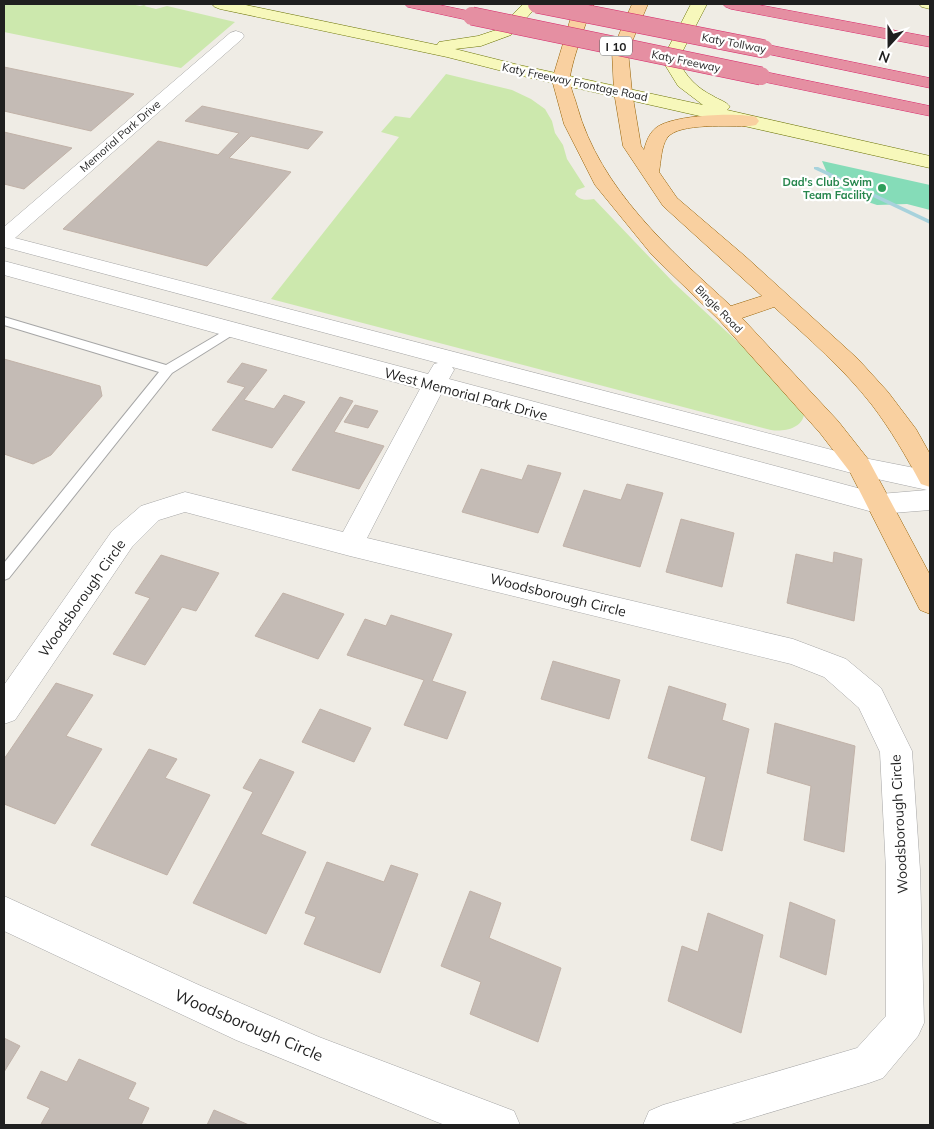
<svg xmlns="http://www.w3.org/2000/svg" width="934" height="1129" viewBox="0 0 934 1129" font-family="Mulish,sans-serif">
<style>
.grass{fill:#cce8ad}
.pitch{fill:#85dcb8}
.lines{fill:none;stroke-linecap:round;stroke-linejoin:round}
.stream{fill:#a7d2dc;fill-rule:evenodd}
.building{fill:#c4bbb5;stroke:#c1b2a8}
.lane-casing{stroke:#a6a6a6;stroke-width:2}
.street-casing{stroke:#a6a6a6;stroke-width:1}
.secondary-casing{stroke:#6c7408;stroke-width:1}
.primary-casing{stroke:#966104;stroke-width:1}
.highway-casing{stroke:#d7296a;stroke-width:1}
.lane{fill:#fff;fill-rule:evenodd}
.street{fill:#fff;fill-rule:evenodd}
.secondary{fill:#f7f8bb;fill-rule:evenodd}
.primary{fill:#f9d0a0;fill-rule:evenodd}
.highway{fill:#e58fa2;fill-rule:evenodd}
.highway-bridge-casing{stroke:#d7296a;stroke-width:19;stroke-linecap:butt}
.highway-bridge{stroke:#e58fa2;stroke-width:18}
.leisure-dot{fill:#2e9e5b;stroke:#fff;stroke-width:2}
.labels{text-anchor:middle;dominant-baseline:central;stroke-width:4.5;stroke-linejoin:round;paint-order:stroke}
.far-street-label{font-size:11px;fill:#1f1f1f;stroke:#fff}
.far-leisure-label{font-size:11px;font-weight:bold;fill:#27864d;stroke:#fff;text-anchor:end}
.shield{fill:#fff;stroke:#626262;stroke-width:1}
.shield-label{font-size:12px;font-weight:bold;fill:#1f1f1f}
.street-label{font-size:14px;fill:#1f1f1f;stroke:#fff}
.near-street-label{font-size:16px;fill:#1f1f1f;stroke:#fff}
</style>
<rect width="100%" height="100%" fill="#efece5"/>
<path class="grass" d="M4,4h127l9,2 8,-2 -4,2 12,3 11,-3 68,16 -54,46 -177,-36z
M446,74l66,16 19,9 14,10 7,12 3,12 8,12 4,14 18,28 -8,3 -2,4c5,7 12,6 19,5l80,84 67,62 63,70c-3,14 -21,17 -33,15l-500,-131 128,-162 -18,-5 14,-16 15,2z"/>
<path class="pitch" d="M822,161l108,24v25l-23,-6 -30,1 -42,-14z"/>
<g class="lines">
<path class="stream" d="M814,167h4l112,53v4l-116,-55z"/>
</g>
<path class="building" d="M4,67l130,27 -43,37 -87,-20z
M202,106l121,26 -15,17 -57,-13 -22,22 62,14 -84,94 -144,-37 95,-88 60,14 21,-22 -54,-12z
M4,132l68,16 -48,41 -20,-5z
M4,359l96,27 2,10 -51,59 -18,9 -29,-10z
M242,363l25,7 -23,30 30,9 10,-14 21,7 -33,46 -60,-18 33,-43 -18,-5z
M340,397l13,4 -19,31 50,14 -25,43 -67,-19z
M355,405l23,6 -10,17 -24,-6z
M528,465l33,8 -23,60 -76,-21 19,-43 41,11z
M627,484l36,9 -23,74 -77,-21 21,-56 37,10z
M681,519l53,14 -12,54 -56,-15z
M834,552l28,7 -8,62 -67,-18 9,-49 37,9z
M161,555l58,18 -23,38 -14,-4 -37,58 -32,-11 37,-56 -15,-5z
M283,593l61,21 -26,45 -63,-23z
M391,615l61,19 -20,47 34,11 -19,47 -43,-14 20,-45 -77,-25 18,-36 21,7z
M553,661l67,19 -11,39 -68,-20z
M56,683l37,12 -27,41 36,13 -47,75 -51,-20v-45z
M669,686l57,18 -4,16 27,9 -27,122 -31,-11 15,-63 -58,-19z
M320,709l51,19 -17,34 -52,-20z
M775,723l80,23 -11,106 -40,-12 7,-54 -44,-13z
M149,749l28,10 -12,19 45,17 -43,80 -76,-30z
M260,759l34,13 -33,62 45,18 -40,82 -73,-31 60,-111 -10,-4z
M327,862l57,20 7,-17 27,9 -38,99 -76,-29 12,-27 -11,-4z
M470,891l31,12 -12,35 72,30 -23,74 -68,-28 11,-32 -40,-16z
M790,902l45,18 -9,55 -46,-18z
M708,913l55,22 -22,98 -73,-32 14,-55 16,6z
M4,1038l16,8 -16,26z
M79,1059l57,24 -8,16 21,9 -8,17 -100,-1 9,-16 -23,-10 14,-27 26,11z
M214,1110l35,15h-42z"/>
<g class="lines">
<defs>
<path id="lane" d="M4,317l162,48 63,-37h8l2,3 -67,42 -163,205 -5,2v-17l155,-191 -155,-47z"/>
<path id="street" d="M236,31l6,2 2,3 -2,3 -227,199 844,219 71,14v39l-50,4 -439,-120 -74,144 426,101 53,20 35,29 31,63 8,119 4,153 -6,13 -35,42 -14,5 -141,42h-85l6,-14 14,-6 194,-57 29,-32v-146l-6,-118 -21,-44 -35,-31 -33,-13 -441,-108 -165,-44 -26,8 -27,27 -117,173 -11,4v-39l108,-154 29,-25 44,-14 158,40 77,-143 -416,-114v-14l424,113 6,-10 4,-1 -434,-116v-20l226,-194zM452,367l407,108 68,15 -47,4 -431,-115 5,-9z
M4,896l197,90 118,51 195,74 6,14h-75l-8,-3 -201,-82 -232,-109z"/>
<path id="secondary" d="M212,4h29l196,41 2,-3 39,-6 21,-7 24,-25h16l-28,31 -30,11 -26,3 64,16 184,40 -25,-19 -16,-26 29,-56h16l-29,56c8,17 19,28 35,36 6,4 13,5 17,11l-3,3 203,46v12l-412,-93 -71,-18 -227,-48 -5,-2z
M919,4h11v5l-8,-2z"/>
<path id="primary" d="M578,4h16c-6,11 -25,65 -24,76 0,8 5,18 7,26 23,83 93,144 154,200l31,-10 -99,-90 -40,-60 -9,-54 -2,-41 20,-47h16l-20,47 4,41 9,54 3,4c2,-8 5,-17 13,-23 17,-12 79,-15 99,-10l3,4 -3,4 -6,1c-18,1 -72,-4 -83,12 -6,9 -6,24 -8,34l18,26 69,59 112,102 30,33 28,37 14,25v33l-9,-3c-15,-28 -30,-54 -49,-79 -28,-36 -64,-67 -98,-98l-32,11 96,103 30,38 62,116v39l-10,-4 -70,-138 -30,-39 -101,-113 -67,-65 -57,-70 -31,-61 -12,-44 20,-66z"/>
<path id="highway" d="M405,4h30l43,9 2,3 -2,3 -6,2 -64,-14z
M723,4h31l176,33v10l-199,-38 -5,-2z
M764,44l166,34v10l-172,-36 -2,-3 2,-3z
M761,71l169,35v10l-175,-36 -2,-4 2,-4z"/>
</defs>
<use href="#lane" class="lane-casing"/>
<use href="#street" class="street-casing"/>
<use href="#secondary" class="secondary-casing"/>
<use href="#primary" class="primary-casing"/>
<use href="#highway" class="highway-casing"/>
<use href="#lane" class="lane"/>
<use href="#street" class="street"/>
<use href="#secondary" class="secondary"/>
<use href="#primary" class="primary"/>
<use href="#highway" class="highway"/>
<defs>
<path id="highway-bridge" d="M537,4l227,45
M472,16l289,60"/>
</defs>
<use href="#highway-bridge" class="highway-bridge-casing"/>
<use href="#highway-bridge" class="highway-bridge"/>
</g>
<circle class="leisure-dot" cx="882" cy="188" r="5"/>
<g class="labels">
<g class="far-street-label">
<text transform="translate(734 43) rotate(11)">Katy Tollway</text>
<text transform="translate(686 61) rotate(12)">Katy Freeway</text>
<text transform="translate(575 82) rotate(12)">Katy Freeway Frontage Road</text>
<text transform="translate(120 136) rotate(-41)">Memorial Park Drive</text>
<text transform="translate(719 309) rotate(45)">Bingle Road</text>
</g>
<g class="far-leisure-label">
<text x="872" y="182">Dad's Club Swim<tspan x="872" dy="13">Team Facility</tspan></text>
</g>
<rect class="shield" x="600" y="36.5" width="32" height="19" rx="4"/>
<g class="shield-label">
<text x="616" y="46">I 10</text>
</g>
<g class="street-label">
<text transform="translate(466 394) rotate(15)">West Memorial Park Drive</text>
<text transform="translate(558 595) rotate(14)">Woodsborough Circle</text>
<text transform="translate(82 598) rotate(-55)">Woodsborough Circle</text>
<text transform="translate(899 824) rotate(-93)">Woodsborough Circle</text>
</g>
<g class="near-street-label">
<text transform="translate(249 1025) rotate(23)">Woodsborough Circle</text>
</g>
</g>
<rect width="934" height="1129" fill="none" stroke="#1f1f1f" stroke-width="10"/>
<g transform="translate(889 45) rotate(201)" stroke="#ffffff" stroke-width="4" paint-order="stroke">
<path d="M0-4L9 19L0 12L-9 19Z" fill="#1f1f1f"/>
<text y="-8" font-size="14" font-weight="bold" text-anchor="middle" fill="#1f1f1f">N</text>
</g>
</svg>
